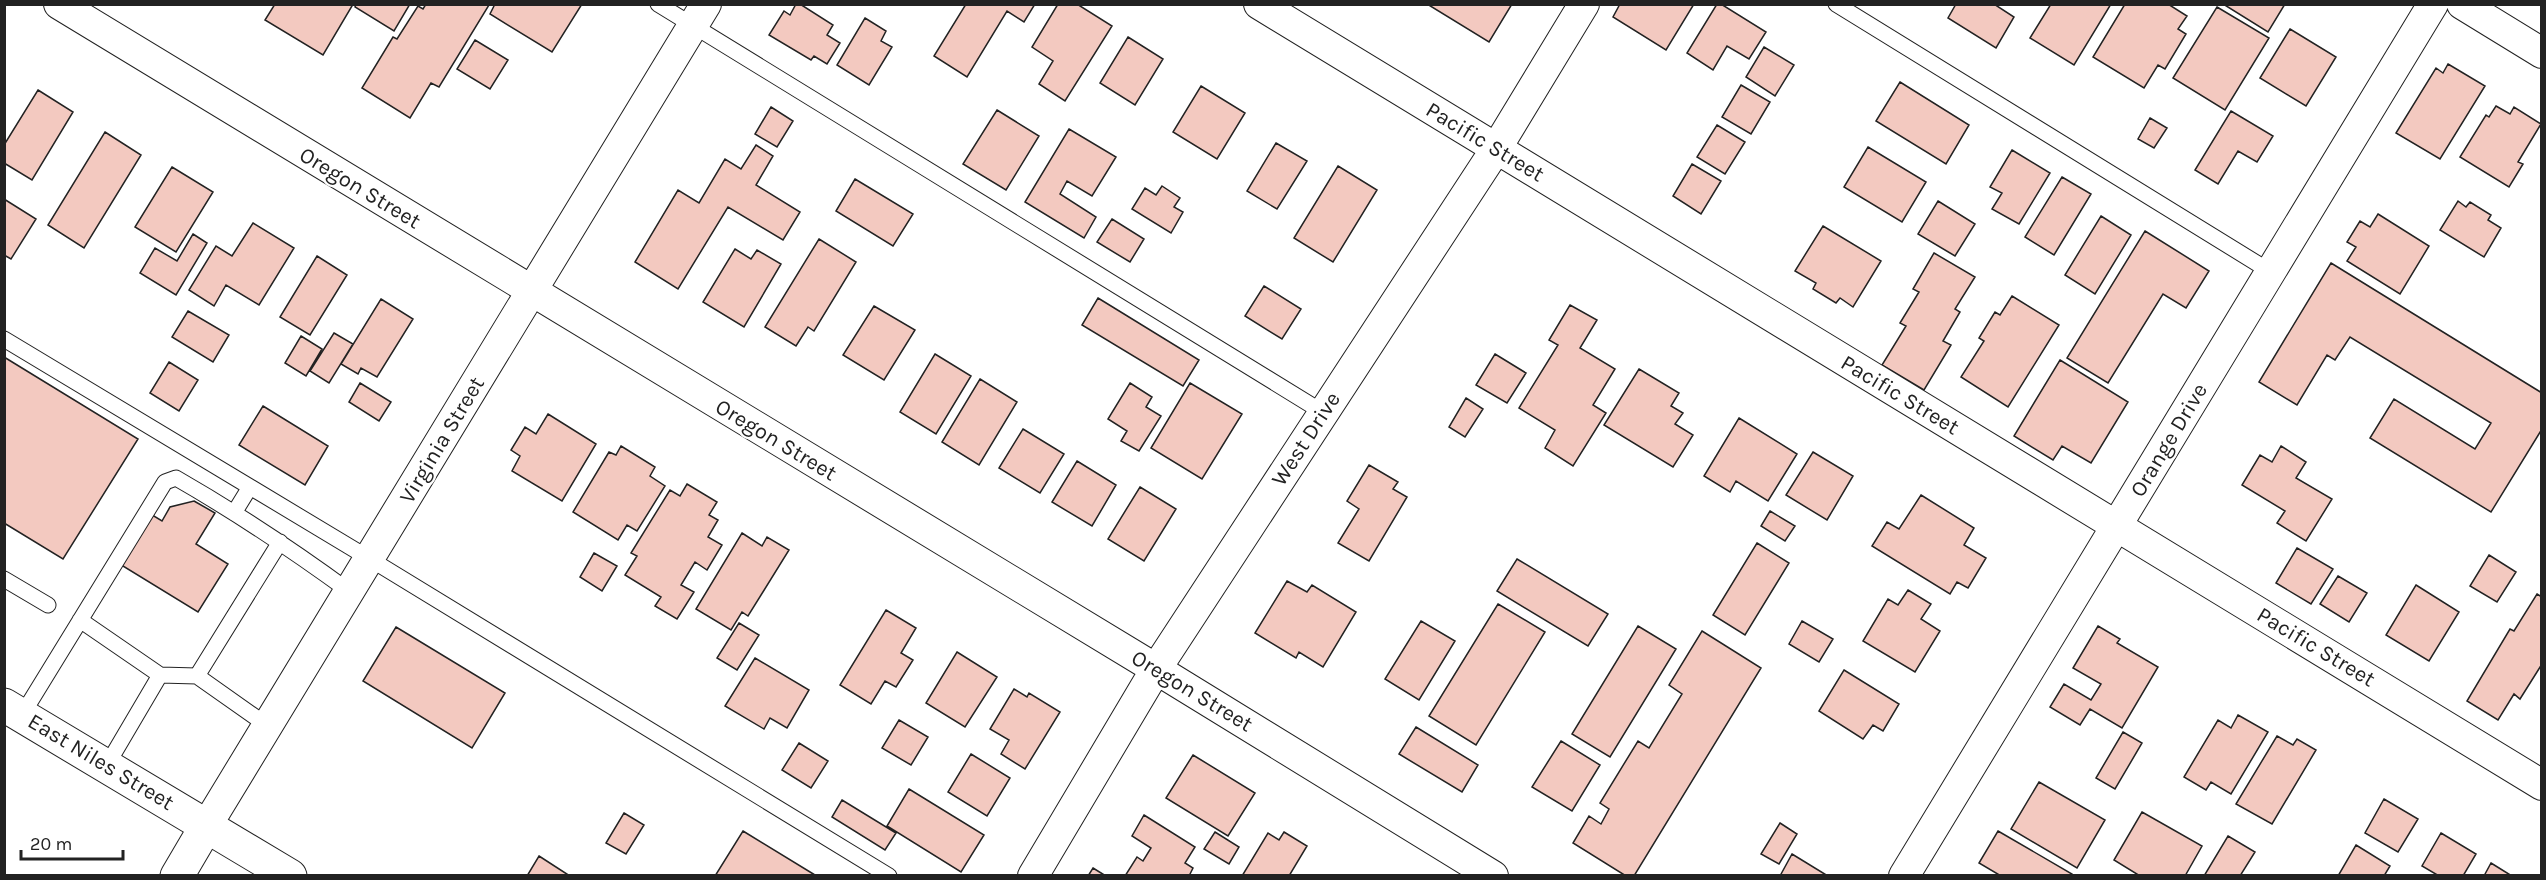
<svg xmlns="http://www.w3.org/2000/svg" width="2546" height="880" viewBox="0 0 2546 880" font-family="Karla,sans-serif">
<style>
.building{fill:#f3c9c0;stroke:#222;stroke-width:1.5}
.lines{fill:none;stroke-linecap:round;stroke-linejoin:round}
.service-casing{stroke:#222;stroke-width:17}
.minor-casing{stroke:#222;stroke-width:32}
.tertiary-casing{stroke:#222;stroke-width:35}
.secondary-casing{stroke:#222;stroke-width:35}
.service{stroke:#fff;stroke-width:15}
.minor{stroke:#fff;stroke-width:30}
.tertiary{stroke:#fff;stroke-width:33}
.secondary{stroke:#fff;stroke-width:33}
.labels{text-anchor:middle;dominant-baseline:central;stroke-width:4.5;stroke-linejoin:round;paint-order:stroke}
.street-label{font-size:22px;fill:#222;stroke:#fff}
</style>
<rect width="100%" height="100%" fill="#fff"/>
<path class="building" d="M275,4h74l3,2 -29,49 -58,-35z
M356,4h54l-16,27 -39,-24z
M426,4l63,1 -50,82 -8,-4 -21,35 -48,-30 31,-51 4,2 21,-33 5,3z
M495,4h87l-30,48 -62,-38z
M796,4h4l33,21 -6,10 13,8 -13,21 -13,-8 -3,4 -42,-25 15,-24 6,4z
M966,4h69l-11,18 -17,-11 -40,66 -33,-21z
M1058,4h19l35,22 -47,75 -26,-17 14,-23 -21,-14z
M1427,4h85l-23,38z
M1620,4h74l-28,46 -53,-33z
M1717,4h4l45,28 -17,27 -22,-13 -14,24 -26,-17z
M1956,4h38l20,13 -18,31 -48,-30z
M2051,4h60l-37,61 -44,-27z
M2125,4h43l19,12 -9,13 8,5 -21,35 -7,-4 -14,23 -51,-31z
M2223,4h62l-17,28z
M2217,7l52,31 -44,72 -52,-32z
M865,18l21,13 -5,10 11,6 -23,38 -32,-20z
M2290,29l46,28 -30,49 -46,-28z
M1128,37l35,22 -28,46 -35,-22z
M475,40l33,20 -18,29 -33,-20z
M1764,47l30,18 -19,31 -29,-19z
M2448,64l37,22 -45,73 -44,-26 40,-65 7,5z
M1900,82l69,43 -23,39 -70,-43z
M1741,85l29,17 -19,32 -29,-17z
M1201,86l44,27 -28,46 -44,-27z
M38,90l35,22 -41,68 -28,-17v-18z
M2496,106l14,8 4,-7 27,17 -23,38 5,2 -14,23 -49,-30 26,-42 3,2z
M771,107l22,14 -16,26 -22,-13z
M997,110l42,26 -33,54 -43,-26z
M2231,111l42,25 -16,26 -19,-11 -20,33 -23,-14z
M2150,118l17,10 -13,20 -16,-9z
M1717,125l28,17 -20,32 -28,-17z
M1069,129l47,28 -24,39 -25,-15 -7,13 36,23 -12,21 -59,-36z
M105,132l36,23 -57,93 -36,-23z
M1276,143l31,18 -30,48 -30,-18z
M756,145l17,11 -17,29 44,27 -17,28 -55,-33 -50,82 -43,-27 43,-72 21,13 26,-44 16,10z
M1868,147l58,35 -24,40 -58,-35z
M2012,150l38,23 -31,51 -27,-15 10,-16 -12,-6z
M1692,164l29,17 -20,33 -28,-18z
M1338,166l39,24 -44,72 -39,-24z
M172,167l41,25 -37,60 -41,-25z
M2062,177l29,17 -37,61 -29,-18z
M855,179l58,35 -20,32 -57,-35z
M1162,186l18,12 -6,9 9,5 -12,21 -39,-24 13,-21 11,7z
M4,199l32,20 -25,40 -7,-4z
M1938,201l37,23 -20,32 -37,-22z
M2458,201l8,6 4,-5 21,13 -3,5 13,8 -17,29 -44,-27z
M2378,214l51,32 -29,48 -53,-33 9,-14 -9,-5 13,-21 10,6z
M2101,216l30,19 -36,59 -30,-19z
M1112,219l32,20 -14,23 -33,-20z
M253,223l41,25 -35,57 -33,-20 -12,21 -25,-16 27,-44 16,10z
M1823,226l58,35 -28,46 -13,-9 -4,5 -23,-14 3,-6 -21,-12z
M2145,231l64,40 -23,37 -23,-14 -55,89 -41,-25z
M193,234l14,9 -31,52 -36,-22 15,-25 22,13z
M819,239l37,23 -42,69 -6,-4 -12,19 -31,-19z
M735,249l16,10 6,-9 24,14 -37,63 -41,-25z
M1934,253l41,24 -20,32 5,3 -17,29 8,4 -27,45 -42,-25 24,-39 -6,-3 19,-31 -6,-3z
M317,256l30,19 -37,60 -30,-18z
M2331,263l211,130v36l-51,83 -121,-74 24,-39 81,50 16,-26 -141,-86 -15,23 -8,-5 -30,50 -38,-23z
M1264,286l37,23 -19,30 -37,-23z
M2012,296l47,29 -51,82 -47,-30 23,-36 -5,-3 16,-26 5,3z
M1098,298l101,62 -16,26 -101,-61z
M381,299l32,20 -36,58 -16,-9 -3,6 -17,-10z
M1570,305l27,15 -17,28 35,21 -22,36 13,8 -33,53 -28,-18 10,-18 -36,-22 39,-63 -9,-5z
M874,306l41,24 -31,50 -41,-25z
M188,311l41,24 -16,27 -41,-25z
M334,333l19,11 -24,39 -19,-12z
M301,336l21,13 -16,27 -21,-13z
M935,354l36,22 -35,58 -36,-22z
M1495,354l31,19 -19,30 -31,-18z
M4,357l134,82 -75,120 -59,-36z
M2060,360l68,42 -37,61 -29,-17 -9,14 -39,-24z
M169,362l29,18 -19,31 -29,-18z
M1639,369l40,24 -8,13 12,7 -8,11 18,11 -20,32 -69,-42z
M980,379l37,23 -38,63 -37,-23z
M360,383l31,19 -12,19 -30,-19z
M1130,383l22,14 -6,10 15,9 -22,35 -18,-10 6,-10 -19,-12z
M1190,383l52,31 -40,65 -51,-31z
M1466,398l17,11 -18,28 -16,-10z
M263,406l65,40 -23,39 -66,-40z
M548,414l48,30 -34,57 -50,-30 8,-15 -9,-6 14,-23 11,7z
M1739,418l58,36 -29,47 -32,-20 -6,11 -26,-16z
M1023,429l41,25 -24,39 -41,-25z
M621,446l34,21 -5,9 15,10 -28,45 -10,-6 -9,15 -45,-28 36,-60 7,3z
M2281,446l25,16 -10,16 36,21 -26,42 -29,-18 8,-12 -43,-26 18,-30 12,7z
M1813,452l40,24 -26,44 -41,-25z
M1077,461l39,24 -24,41 -40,-24z
M1369,465l29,17 -5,7 14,8 -38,64 -31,-18 21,-34 -12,-8z
M687,484l30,18 -8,13 9,5 -10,17 14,8 -15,25 -12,-8 -14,23 13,7 -17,27 -22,-13 6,-9 -36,-22 12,-19 -6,-3 39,-63 10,6z
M1140,487l36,22 -32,52 -36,-22z
M1921,495l53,33 -10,17 22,13 -18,30 -11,-6 -7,12 -78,-48 15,-24 12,7z
M194,501l21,12 -19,31 32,20 -30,48 -80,-49 31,-50 13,8 8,-14z
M1770,511l25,15 -10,15 -24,-15z
M742,533l20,13 5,-9 22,13 -41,66 -6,-4 -11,18 -35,-21z
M1757,543l32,20 -44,72 -32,-20z
M2297,548l36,21 -22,35 -35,-21z
M594,553l23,13 -15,25 -22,-14z
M2489,555l27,17 -19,30 -27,-16z
M1517,559l91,55 -20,32 -91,-55z
M2338,576l29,17 -18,29 -29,-18z
M1287,581l20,11 5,-7 44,27 -33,55 -24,-15 -3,6 -41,-25z
M2416,585l43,27 -30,49 -43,-26z
M1908,590l23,14 -10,15 19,12 -25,41 -52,-31 25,-42 10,6z
M2537,594l5,3v67l-22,35 -6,-5 -16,26 -31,-19 43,-72 4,2z
M1498,604l47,28 -69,113 -47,-29z
M886,610l30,18 -15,25 12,7 -17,27 -11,-6 -14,23 -31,-19z
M1421,621l34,20 -36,59 -34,-21z
M1802,621l31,18 -14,23 -30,-18z
M739,623l20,12 -22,35 -20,-12z
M1638,626l38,23 -66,108 -38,-23z
M2098,626l22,13 -3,4 41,24 -36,61 -32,-19 -10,16 -30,-18 14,-23 27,16 10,-16 -28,-16z
M396,627l109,66 -33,55 -109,-67z
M1702,631l59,37 -127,208h-8l-53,-33 16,-27 12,8 8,-15 -9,-6 38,-62 11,7 33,-54 -13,-9z
M957,652l40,25 -32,50 -39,-24z
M755,658l54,32 -22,38 -17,-10 -6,11 -39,-23z
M1844,670l55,34 -16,27 -10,-6 -10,14 -44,-28z
M1014,689l13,8 2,-4 31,19 -35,57 -24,-15 8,-14 -19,-11z
M2238,715l30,17 -37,62 -20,-12 -5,8 -22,-13 34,-57 13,8z
M899,720l29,17 -17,28 -29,-17z
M1416,727l62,38 -16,27 -63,-38z
M2123,732l19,11 -27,46 -19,-11z
M2277,736l16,9 4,-6 19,11 -44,74 -36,-20z
M1561,741l39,24 -28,46 -40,-24z
M799,743l29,18 -17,27 -29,-18z
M971,754l39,24 -23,38 -39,-24z
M1193,755l62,38 -27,43 -62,-38z
M2039,782l66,38 -28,48 -66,-39z
M909,789l75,46 -23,37 -74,-46z
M2384,799l34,20 -20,33 -33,-19z
M842,800l54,33 -11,17 -53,-33z
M2142,812l60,34 -17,30h-45l-26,-16z
M624,813l20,12 -18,29 -20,-11z
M1144,815l51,32 -10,16 8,5 -4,8h-64l12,-19 6,4 8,-13 -19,-12z
M1780,823l17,11 -18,30 -18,-10z
M743,831l72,44v1h-100z
M1998,831l74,43 -1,2h-70l-22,-13z
M1215,832l24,15 -10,17 -25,-15z
M1284,832l23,14 -18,30h-47l26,-43 11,7z
M2441,833l35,21 -13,22h-24l-17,-10z
M2228,836l27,16 -15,24h-36z
M2356,845l34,21 -6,10h-46z
M1792,854l36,22h-48z
M539,856l31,20h-43z
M2491,863l21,13h-28z
M1093,868l13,8h-18z"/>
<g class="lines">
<defs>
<path id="service" d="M658,4l666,409
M1836,4l435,268
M4,339l366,220 519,317
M234,513l16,-26
M4,579l44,26
M80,620l80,55 37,1 71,50
M197,676l83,-134
M22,715l143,-233 11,-4c61,35 118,73 174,114
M107,765l53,-90"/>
<path id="minor" d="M59,4l1097,665 337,207
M1259,4l1283,781
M2462,4l80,49
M207,825l499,-821
M1033,876l123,-207 340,-520 88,-145
M1904,876l529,-872"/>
<path id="tertiary" d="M177,876l30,-51"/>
<path id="secondary" d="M4,705l286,171"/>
</defs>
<use href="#service" class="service-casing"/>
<use href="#minor" class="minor-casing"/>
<use href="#tertiary" class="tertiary-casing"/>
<use href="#secondary" class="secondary-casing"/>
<use href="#service" class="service"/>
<use href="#minor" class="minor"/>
<use href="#tertiary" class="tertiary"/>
<use href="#secondary" class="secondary"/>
</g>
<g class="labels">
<g class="street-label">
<text transform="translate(1485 142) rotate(31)">Pacific Street</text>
<text transform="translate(360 188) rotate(31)">Oregon Street</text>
<text transform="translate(1900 395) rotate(31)">Pacific Street</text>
<text transform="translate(1306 439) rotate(-57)">West Drive</text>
<text transform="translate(442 440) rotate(-59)">Virginia Street</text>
<text transform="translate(776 440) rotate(31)">Oregon Street</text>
<text transform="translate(2169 440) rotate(-59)">Orange Drive</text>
<text transform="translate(2316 647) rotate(31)">Pacific Street</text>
<text transform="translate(1192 691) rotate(31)">Oregon Street</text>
<text transform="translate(101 762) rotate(31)">East Niles Street</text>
</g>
</g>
<rect width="2546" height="880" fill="none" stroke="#222222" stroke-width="12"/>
<path d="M21 850v9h102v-9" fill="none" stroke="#222222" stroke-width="3"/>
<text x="30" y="850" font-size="18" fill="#222222" stroke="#ffffff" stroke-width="4.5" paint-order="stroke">20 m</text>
</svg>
